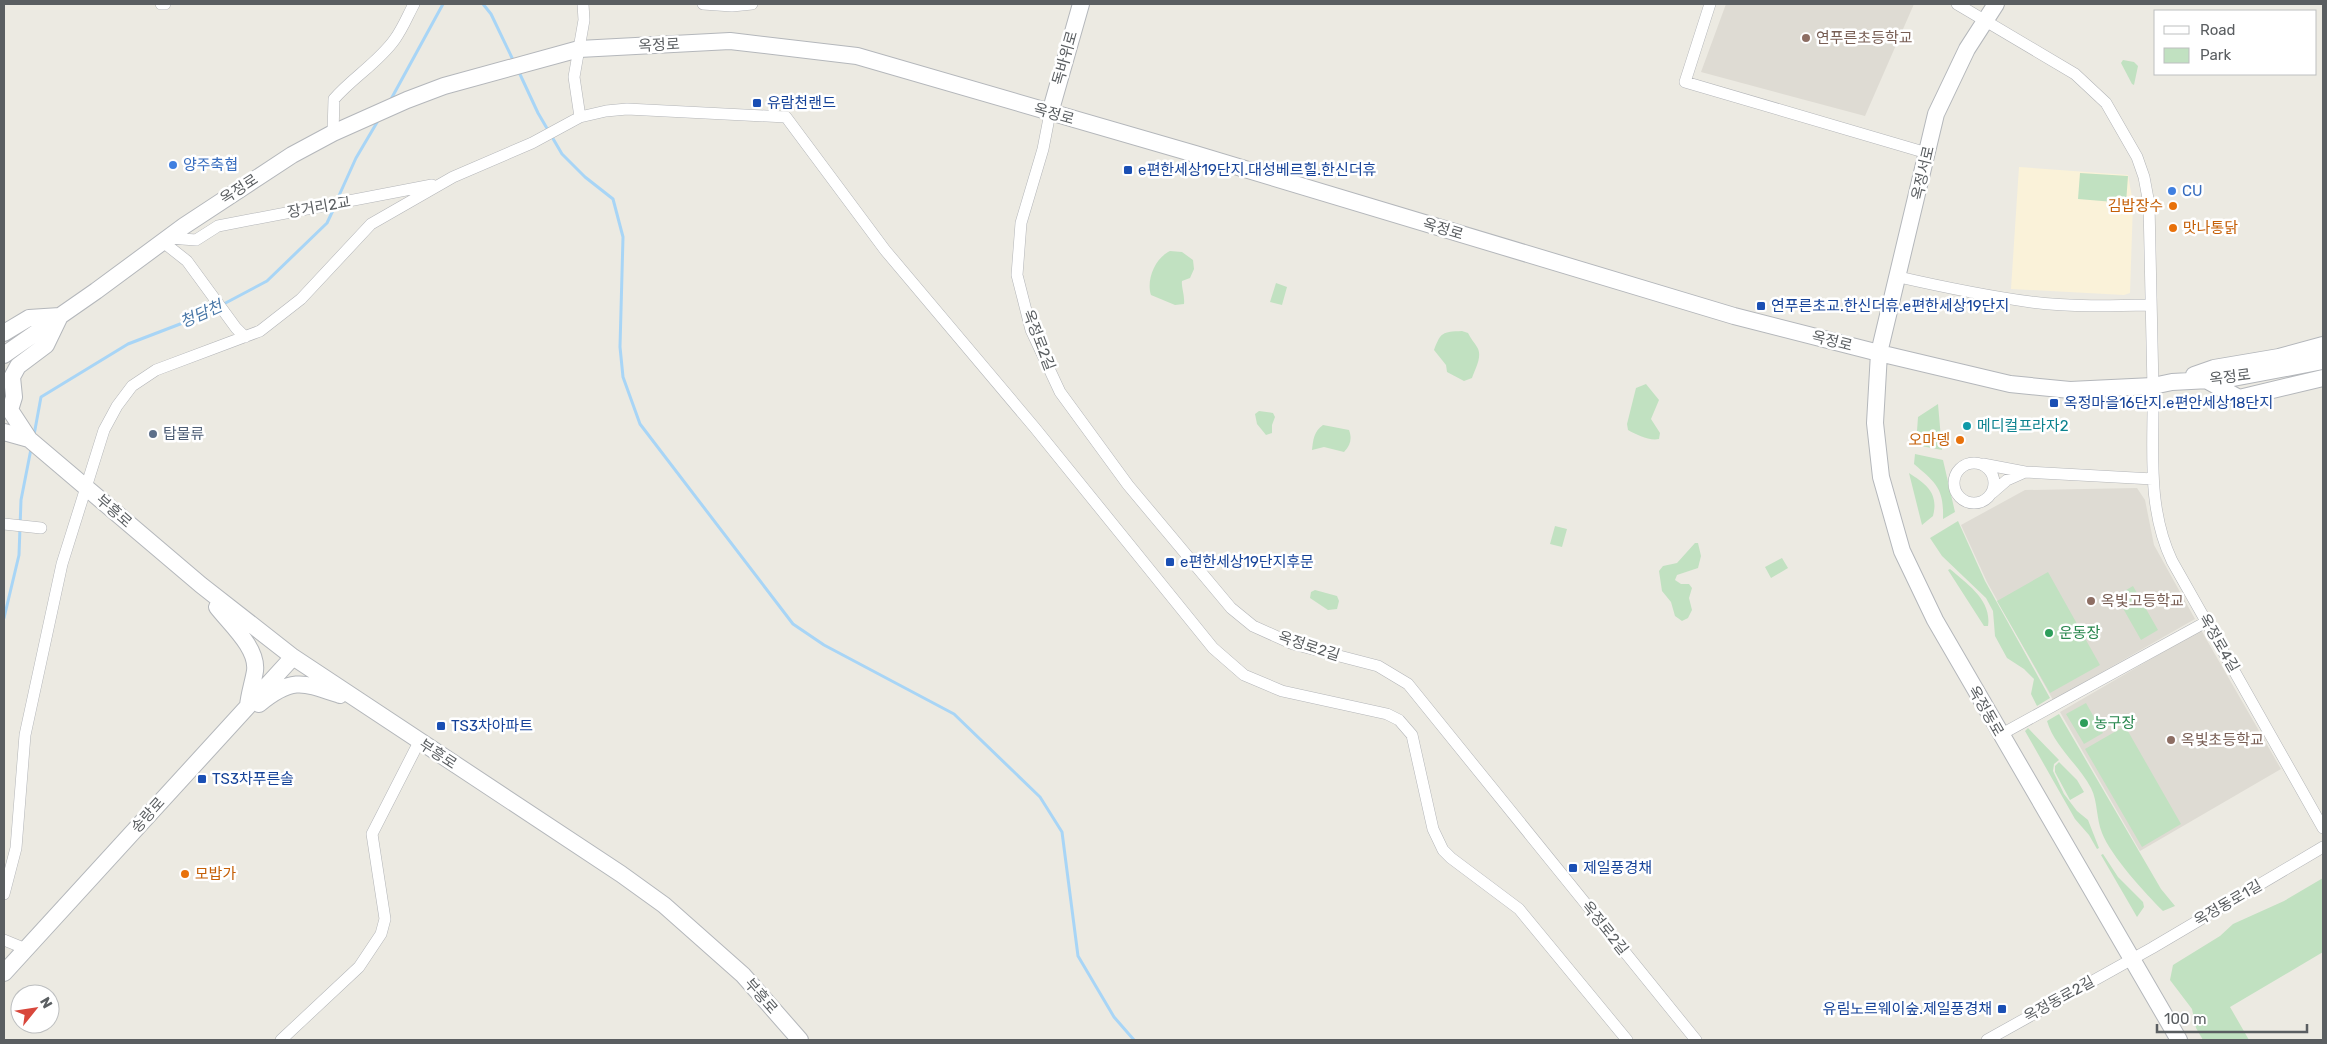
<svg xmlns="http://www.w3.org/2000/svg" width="2327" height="1044" viewBox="0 0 2327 1044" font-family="Rubik,'Noto Sans KR',sans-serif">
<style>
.commercial{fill:#faf2d9}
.education{fill:#dedbd3}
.green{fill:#c1e1c1}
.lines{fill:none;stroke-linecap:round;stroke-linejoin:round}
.stream{stroke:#a8d5f6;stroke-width:3}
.street-casing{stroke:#b3b5b8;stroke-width:12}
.secondary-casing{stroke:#b4b7bb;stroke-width:18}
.street{stroke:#fff;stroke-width:11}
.secondary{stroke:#fff;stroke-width:16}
.education-dot{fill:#8d6e63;stroke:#fff;stroke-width:2}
.transit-dot{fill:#1a4fb4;stroke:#fff;stroke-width:2}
.shop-dot{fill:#3f7fe0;stroke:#fff;stroke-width:2}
.food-dot{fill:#e8710a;stroke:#fff;stroke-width:2}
.culture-dot{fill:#0f9aa8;stroke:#fff;stroke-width:2}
.service-dot{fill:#5c6f8a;stroke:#fff;stroke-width:2}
.leisure-dot{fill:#2e9e5b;stroke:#fff;stroke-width:2}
.labels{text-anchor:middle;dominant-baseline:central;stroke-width:5;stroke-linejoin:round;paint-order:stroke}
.education-label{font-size:15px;fill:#785e54;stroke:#fff;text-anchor:start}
.street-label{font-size:15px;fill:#5a5e61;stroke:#fff}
.transit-label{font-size:15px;fill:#164399;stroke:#fff;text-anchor:start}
.shop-label{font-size:15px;fill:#366cbe;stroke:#fff;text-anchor:start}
.food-label{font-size:15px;fill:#c56008;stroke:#fff;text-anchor:end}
.culture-label{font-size:15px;fill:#0d838f;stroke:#fff;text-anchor:start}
.service-label{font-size:15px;fill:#4e5e75;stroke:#fff;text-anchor:start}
.leisure-label{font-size:15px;fill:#27864d;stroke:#fff;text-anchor:start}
.water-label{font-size:16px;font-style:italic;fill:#4776a6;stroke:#fff}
</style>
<rect width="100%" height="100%" fill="#eceae2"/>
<path class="commercial" d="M2019,167l109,8 5,28 -3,90 -6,2 -113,-6z"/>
<path class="education" d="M1726,4h188l-49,112 -164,-44z
M2137,488l8,12 9,45 41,74 -142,81 -66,-118 -26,-57 64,-35z
M2201,630l80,139 -141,82 -80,-139z"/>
<path class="green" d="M2123,60l11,2 4,4 -4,19 -2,-1 -11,-21z
M2080,173l48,3 -2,27 -48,-4z
M1170,251l12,1 11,8 1,9 -4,9 -8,3c-1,5 3,15 2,23l-9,1 -24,-10c-5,-15 4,-37 19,-44z
M1276,283l11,4 -5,18 -12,-3z
M1462,331l6,2c3,6 6,9 9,14 6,9 -2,22 -5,31l-8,3 -17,-9 -1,-7 -12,-15c7,-18 8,-18 28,-19z
M1646,384l13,16 -8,19 9,14 -1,6c-10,2 -22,-4 -31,-9l-1,-6 9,-36z
M1938,404l4,46 -26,-5 2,-28z
M1259,411l14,2 2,4 -3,8v8l-6,2 -9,-11 -2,-10z
M1323,425l26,5c3,8 2,15 -5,22l-20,-5 -12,3c1,-10 2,-19 11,-25z
M1915,454l28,6 12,52 -12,7c1,-31 -7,-36 -29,-55z
M1909,473c17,11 30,20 24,43l-11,9z
M1958,521l27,60 65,117 -13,8 -6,-12 3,-15 -10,-10 -17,-11 -12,-22 -2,-25 -7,-13 -44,-42 -12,-18z
M1555,526l12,3 -5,18 -12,-3z
M1695,543h3l3,13 -3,12 -21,7 -2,5 6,4h8l3,4 -3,10 3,12 -4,8 -6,3 -7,-5 -4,-14 -9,-11 -3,-20 4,-5 14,-3z
M1782,558l6,10 -17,10 -6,-11z
M1950,569c17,15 42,31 38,57h-4l-36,-56z
M2048,572l52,93 -50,28 -53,-92z
M2133,586l25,44 -17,10 -25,-44z
M1315,590l22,6 2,5 -2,8 -9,1 -18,-12 1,-6z
M2086,703l17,30 -19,11 -18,-30z
M2059,714l102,175 14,17 -12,5c-18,-18 -52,-55 -61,-78 -6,-15 -4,-31 -11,-45 -12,-23 -37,-42 -44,-67z
M2125,726l56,98 -39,23 -57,-98z
M2028,728l31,32 -5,4 -1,7 11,23 13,17 11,9 11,28 -2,1 -8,-14 -14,-16 -50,-88z
M2059,762l18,18 7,12 -14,8 -15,-28v-6z
M2103,854l15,23 25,25 1,5 -7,10 -36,-62z
M2323,878v74l-93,55 19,33h-46l-7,-12 -4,-19 -22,-29 3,-15 47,-29 13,-12 51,-23z"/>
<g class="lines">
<path class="stream" d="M483,4l8,10 23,48
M518,70l20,43 24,41 23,23 28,22 10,38 -3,110 3,30 17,47 153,200 31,21 130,69 86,83 22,35 16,124 36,61 20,23
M390,101l53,-97
M337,200l19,-42 23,-39
M34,435l7,-38 87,-53 73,-28 66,-35 60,-58 8,-17
M4,618l15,-63 2,-55 10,-51"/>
<defs>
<path id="street" d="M161,4h4
M703,4l29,2 20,-2
M1710,4l-25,78 242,71
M1957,4l118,70 31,29 31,54 7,20 5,27c1,61 3,122 4,184 1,59 -7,118 19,173l151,267
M1050,113l-7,36 -22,74 -4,52 14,55 29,62 68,93 103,123 22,18 40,18 85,22 30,18 288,356
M580,117l-6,-40 10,-57 -1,-16
M333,133l1,-34c18,-21 45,-37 61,-60 8,-11 13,-24 19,-35
M169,238l27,2 22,-14 214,-41
M163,242l24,19 49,67 9,9
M1899,277c44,10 88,19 132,25 40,5 80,4 120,3
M1954 483a20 20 0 1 1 40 0a20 20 0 1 1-40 0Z
M1983,464l42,8 -18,8 -15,13
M2025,472l128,7
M4,524l37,4
M2000,735l206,-113
M4,894l12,-46 9,-113 37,-171 42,-134 13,-24 15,-20 24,-16 104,-39 41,-32 70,-75 82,-47 79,-34 48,-26 26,-6 21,-2 159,8 99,133 150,178 178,220 31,27 38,16 105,23 12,6 13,15 21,94 10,21 8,8 68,51 108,131
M4,940l22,9
M281,1040l78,-73 22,-33 4,-15 -13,-85 47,-92
M1987,1040l165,-92 171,-101"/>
<path id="secondary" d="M1996,4l-29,45 -31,65 -57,239 -4,70 6,54 21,74 33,69 244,420
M1050,113l31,-109
M4,333l25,-15 31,-2 -14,29 -28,21 -6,11 2,20 -4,13 19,29 172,146 92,72 328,217 43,31 79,70 57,65
M4,355l92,-64 88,-65 108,-71 41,-22 74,-33 37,-14 135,-37 151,-8 127,15 338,98 539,162 145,37 131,31 60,6 83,-4 19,-4 56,-3 95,-18
M2194,375l20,-7 65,-11 44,-12
M2206,380l33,18 84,-20
M4,432l25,7
M217,607c13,17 41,41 38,64 -2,12 -6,23 -7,35
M259,704c33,-27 43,-22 81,-9
M4,973l289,-316"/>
</defs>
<use href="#street" class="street-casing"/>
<use href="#secondary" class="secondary-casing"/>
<use href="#street" class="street"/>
<use href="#secondary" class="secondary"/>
</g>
<g class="education-dot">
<circle cx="1806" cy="38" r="5"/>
<circle cx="2091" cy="601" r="5"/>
<circle cx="2171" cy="740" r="5"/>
</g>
<g class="transit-dot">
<rect x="752" y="98" width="10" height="10" rx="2.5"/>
<rect x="1123" y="165" width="10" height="10" rx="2.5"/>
<rect x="1756" y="301" width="10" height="10" rx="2.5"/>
<rect x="2049" y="398" width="10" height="10" rx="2.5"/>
<rect x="1165" y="557" width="10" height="10" rx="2.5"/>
<rect x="436" y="721" width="10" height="10" rx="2.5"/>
<rect x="197" y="774" width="10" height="10" rx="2.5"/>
<rect x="1568" y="863" width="10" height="10" rx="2.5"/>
<rect x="1997" y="1004" width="10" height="10" rx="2.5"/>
</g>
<g class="shop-dot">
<circle cx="173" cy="165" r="5"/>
<circle cx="2172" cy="191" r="5"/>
</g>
<g class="food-dot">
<circle cx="2173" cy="206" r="5"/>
<circle cx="2173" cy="228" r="5"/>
<circle cx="1960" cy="440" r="5"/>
<circle cx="185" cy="874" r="5"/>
</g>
<circle class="culture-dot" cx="1967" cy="426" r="5"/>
<circle class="service-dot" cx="153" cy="434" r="5"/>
<g class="leisure-dot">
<circle cx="2049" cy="633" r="5"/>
<circle cx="2084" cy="723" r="5"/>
</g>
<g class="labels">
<g class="education-label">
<text x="1816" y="38">연푸른초등학교</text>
<text x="2101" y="601">옥빛고등학교</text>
<text x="2181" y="740">옥빛초등학교</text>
</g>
<g class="street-label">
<text transform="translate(659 45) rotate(-3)">옥정로</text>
<text transform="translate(1065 58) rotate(-74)">독바위로</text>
<text transform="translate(1054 114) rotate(16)">옥정로</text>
<text transform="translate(1923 173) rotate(-77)">옥정서로</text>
<text transform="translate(239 189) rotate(-33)">옥정로</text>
<text transform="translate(319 207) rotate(-10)">장거리2교</text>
<text transform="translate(1443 229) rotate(17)">옥정로</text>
<text transform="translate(1039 340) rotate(69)">옥정로2길</text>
<text transform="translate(1832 341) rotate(14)">옥정로</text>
<text transform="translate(2230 377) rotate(-7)">옥정로</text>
<text transform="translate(114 511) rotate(41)">부흥로</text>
<text transform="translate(2219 643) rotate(60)">옥정로4길</text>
<text transform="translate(1309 646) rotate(18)">옥정로2길</text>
<text transform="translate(1986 711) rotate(60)">옥정동로</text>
<text transform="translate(438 754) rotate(33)">부흥로</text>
<text transform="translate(148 815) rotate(-48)">송랑로</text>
<text transform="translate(2228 903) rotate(-30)">옥정동로1길</text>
<text transform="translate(1605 928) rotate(51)">옥정로2길</text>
<text transform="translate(761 996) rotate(49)">부흥로</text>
<text transform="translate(2059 999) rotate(-29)">옥정동로2길</text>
</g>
<g class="transit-label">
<text x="767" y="103">유람천랜드</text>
<text x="1138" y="170">e편한세상19단지.대성베르힐.한신더휴</text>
<text x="1771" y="306">연푸른초교.한신더휴.e편한세상19단지</text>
<text x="2064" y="403">옥정마을16단지.e편안세상18단지</text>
<text x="1180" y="562">e편한세상19단지후문</text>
<text x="451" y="726">TS3차아파트</text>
<text x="212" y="779">TS3차푸른솔</text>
<text x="1583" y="868">제일풍경채</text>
<text x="1992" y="1009" text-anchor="end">유림노르웨이숲.제일풍경채</text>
</g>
<g class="shop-label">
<text x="183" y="165">양주축협</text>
<text x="2182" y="191">CU</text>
</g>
<g class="food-label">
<text x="2163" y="206">김밥장수</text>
<text x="2183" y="228" text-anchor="start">맛나통닭</text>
<text x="1950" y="440">오마뎅</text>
<text x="195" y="874" text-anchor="start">모밥가</text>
</g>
<g class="culture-label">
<text x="1977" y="426">메디컬프라자2</text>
</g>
<g class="service-label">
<text x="163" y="434">탑물류</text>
</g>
<g class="leisure-label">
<text x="2059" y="633">운동장</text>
<text x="2094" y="723">농구장</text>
</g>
<g class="water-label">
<text transform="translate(201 314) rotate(-24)">청담천</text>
</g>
</g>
<rect width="2327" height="1044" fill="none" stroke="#5a5e61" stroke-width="10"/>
<rect x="2154" y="10" width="162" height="65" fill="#ffffff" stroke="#bdbfc0"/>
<rect x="2164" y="26" width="25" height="8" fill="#ffffff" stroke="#bdbfc0"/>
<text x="2200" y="35" font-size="15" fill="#5a5e61">Road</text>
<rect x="2164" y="48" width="25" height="15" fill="#c1e1c1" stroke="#bdbfc0"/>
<text x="2200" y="60" font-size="15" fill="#5a5e61">Park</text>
<g transform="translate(35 1009) rotate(60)"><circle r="24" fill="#ffffff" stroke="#bdbfc0"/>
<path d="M0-4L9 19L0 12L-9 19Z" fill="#d8473c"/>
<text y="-8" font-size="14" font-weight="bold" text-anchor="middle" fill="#5a5e61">N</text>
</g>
<path d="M2157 1024v8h150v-8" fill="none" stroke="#5a5e61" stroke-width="2.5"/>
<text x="2164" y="1024" font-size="15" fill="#5a5e61" stroke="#ffffff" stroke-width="4" paint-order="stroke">100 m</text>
</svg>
